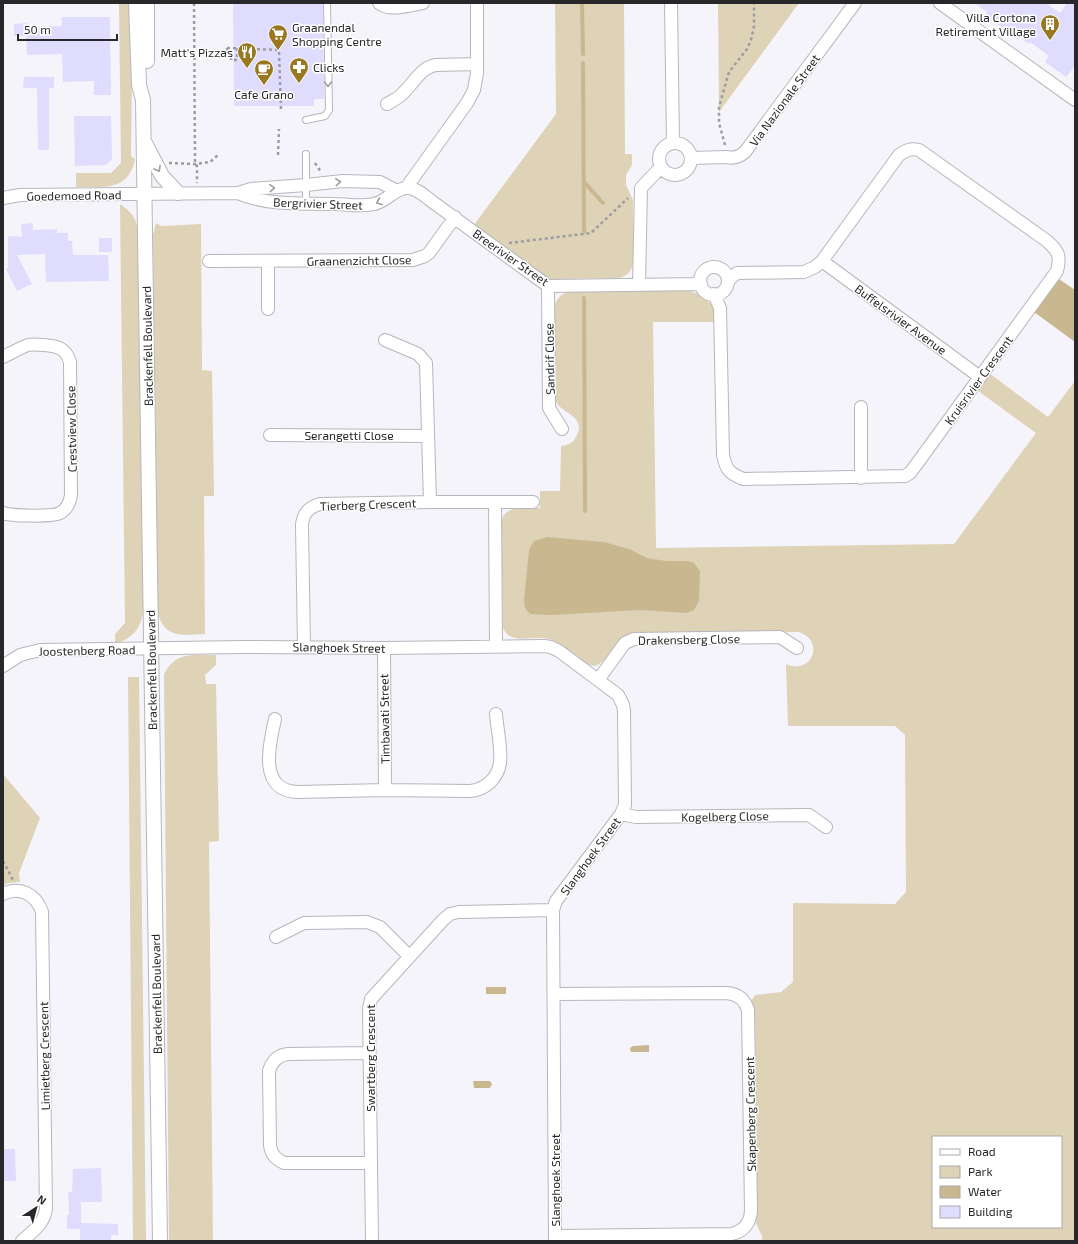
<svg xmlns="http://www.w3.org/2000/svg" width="1078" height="1244" viewBox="0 0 1078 1244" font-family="'Exo 2',sans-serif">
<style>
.green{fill:#ded2b7;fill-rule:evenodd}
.water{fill:#c9b88f}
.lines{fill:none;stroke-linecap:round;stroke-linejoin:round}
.stream{stroke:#c9b88f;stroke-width:4}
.building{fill:#dfdcfe}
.service-casing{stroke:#b7b6bd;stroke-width:8}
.minor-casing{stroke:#b7b6bd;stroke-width:14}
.tertiary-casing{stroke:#b7b6bd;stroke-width:16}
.path{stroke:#9d9ca1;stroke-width:2.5;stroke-dasharray:3 3;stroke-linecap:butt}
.service{stroke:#fff;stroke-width:6}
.minor{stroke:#fff;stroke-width:12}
.tertiary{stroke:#fff;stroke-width:14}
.oneway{stroke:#9e9e9f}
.labels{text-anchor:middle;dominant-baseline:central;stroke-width:3;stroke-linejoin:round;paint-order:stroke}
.poi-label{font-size:12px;fill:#28282a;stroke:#fff;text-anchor:end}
.street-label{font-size:12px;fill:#28282a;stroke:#fff}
</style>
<rect width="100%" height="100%" fill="#f5f4fb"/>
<path class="green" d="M119,3h12l1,64 -1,89 4,3c-6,33 -33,28 -59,28v-14h35l10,-10z
M555,3h69l1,151h7v11l-6,10v10l7,15v64c-2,8 -6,12 -14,14l-68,1 -6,-3 -71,-51 82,-111z
M718,3h81l-80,109z
M120,204c11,7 17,15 18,28l5,378c-1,18 -11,29 -28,34v-10l10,-11z
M156,223l5,3 40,-2 1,146 10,1 2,125h-10l1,138c-21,1 -41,5 -47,-21l-5,-378z
M690,291c8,2 20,9 23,17 2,4 1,9 2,14h-62l3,226 298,-4 82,-111 -59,-43 12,-17 59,44 27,-36v860h-313v-5l-7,-15 2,-6 -2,-202 -4,-12 4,-6 26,-3 12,-10v-79l102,1 11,-12 -1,-157 -10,-9h-107l-2,-62c25,12 40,-23 13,-32l-166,1c-19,5 -21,27 -38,33 -18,-2 -29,-22 -46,-27 -16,-4 -38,7 -46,-11l-2,-108c7,-16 25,-12 39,-12v-17h20l1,-45c7,-1 12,-3 15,-9 12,-22 -16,-23 -21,-37l-1,-91c2,-11 8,-17 19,-18zM933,1137h128v90h-128z
M216,655v10l-11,10 1,9h10l3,157 -10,1 4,399h-44l-5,-567c13,-24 29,-18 52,-19z
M128,677h11l7,564h-13z
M3,774l37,44 -21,55 1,9 -12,1 -5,3z"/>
<path class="water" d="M1059,279l16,11v52l-41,-30z
M547,537l57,5 25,7 18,9 19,3h22l6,2 6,8 -1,30 -5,9 -7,3 -47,-3 -88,5 -22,-1 -5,-6 -1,-8 5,-50 5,-9z
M486,987h20v7h-20z
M649,1045v7h-18l-1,-4 3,-2z
M473,1081h17l2,3 -2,4h-16z"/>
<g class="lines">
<path class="stream" d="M582,3l1,51
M583,63l1,169
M584,182l19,21
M584,298l1,213"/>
</g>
<path class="building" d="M233,3h90l1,96h-10v7h-80z
M974,3h72l14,10 7,-10h8v63l-9,11 -21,-15 4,-6 -19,-14 -1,2 -10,-7 -2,2 -32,-24 2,-3z
M62,17h48l1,78h-17v-14l-31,1 -1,-28 -35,1 -1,-19h-12v-12l13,-1v4l35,-1z
M24,77h30v11h-5v62h-11l-1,-62h-14z
M74,116h37l1,43 -6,6 -31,1z
M33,223v7l24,-1v4h11v8h4l1,14h35l1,26 -63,1 -1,-28 -28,1 15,29 -15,7 -11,-22 2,-1v-32l14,1 -1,-13z
M99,238h13v14h-13z
M3,1149h12l1,32h-13z
M101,1168l1,34h-21v21l37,1v11h-7v6h-31v-12h-13v-14h2l-1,-23h4l1,-23z"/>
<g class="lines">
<defs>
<path id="service" d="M306,120l19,-4 4,-6 -2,-107
M306,154v49"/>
<path id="minor" d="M379,3c11,9 31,2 44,0
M671,3l2,140
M940,3l135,97
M387,104c5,-3 12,-6 16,-11 10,-9 18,-26 33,-28l41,-1
M659 159a16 16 0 1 1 32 0a16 16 0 1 1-32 0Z
M691,158l36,-1c7,2 12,0 18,-5l110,-149
M406,188l61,-85 7,-13 3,-17v-70
M238,193c30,13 64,10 96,11 13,0 27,3 40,0 12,-2 20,-15 32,-16 9,-1 18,7 24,12l118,86 153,-2
M3,198l17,-3 218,-2 13,-4 55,-4 37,-4 37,1 17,9
M209,261l204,-1 12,-4 4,-3 26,-36
M822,261l158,116
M700 281a14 14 0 1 1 28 0a14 14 0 1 1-28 0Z
M639,285l2,-97 20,-21
M548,286l1,122 13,21
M714,294l6,14 3,147c3,15 6,18 20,24l162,-3 5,-3 6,-8 141,-194c4,-16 1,-20 -10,-30l-128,-91c-8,-2 -13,0 -20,5l-77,106 -7,6 -11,5 -67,1 -9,7
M268,309v-48
M385,340l33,14 8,9 4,139
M3,357c8,-4 17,-9 25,-12 6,-1 11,0 16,0 13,1 22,3 26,17l1,133c-1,7 -4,14 -11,18 -8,4 -48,3 -57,0
M861,407v71
M270,435l158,1
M495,502l1,144
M304,647l-2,-122c1,-12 7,-18 18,-21l110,-2h103
M384,648l1,142
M3,666l17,-11 20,-5 202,-3 142,1 160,-2 7,1 8,4 59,44 5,10 1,6 1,94 -4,9 -65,87 -3,9 2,331
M598,680l24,-33 3,-4 9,-4 146,-2 17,11
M275,719c-6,26 -17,72 23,73l87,-2 85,1c15,-1 28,-13 30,-28 2,-11 -3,-36 -4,-49
M621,814l15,3 173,-2 17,12
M3,894c17,-8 33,0 39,18l4,297c-2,15 -13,22 -24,32
M276,937l28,-14 63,-1 13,5 29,29
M554,994l173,-1c11,1 18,7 21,17l3,199c0,13 -7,22 -19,25l-177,2
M369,1053l-81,1c-10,1 -16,7 -19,17l1,74c1,10 6,14 14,18h87
M372,1241l-3,-233 2,-9 72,-79 7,-6 9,-2 94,-2"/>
<path id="tertiary" d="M136,3l3,82 4,15 17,1141
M147,3v58
M145,143l17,33 16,17"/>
</defs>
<use href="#service" class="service-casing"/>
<use href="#minor" class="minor-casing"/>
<use href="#tertiary" class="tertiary-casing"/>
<path class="path" d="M194,3l1,161 2,2v17
M227,48l52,2 2,60
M227,48v2l4,1v9h6v-12
M725,145l-6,-22v-16l10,-35 18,-23 4,-9 3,-14v-23
M278,155l1,-26
M169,163l26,1 15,-2 8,-7
M315,163l6,9
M509,243l82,-10 37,-35
M3,861l10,19"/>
<use href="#service" class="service"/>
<use href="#minor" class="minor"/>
<use href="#tertiary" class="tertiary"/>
</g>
<defs><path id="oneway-chevron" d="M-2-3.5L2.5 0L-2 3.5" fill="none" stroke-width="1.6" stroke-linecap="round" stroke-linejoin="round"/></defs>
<g class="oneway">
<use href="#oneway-chevron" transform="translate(328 84) rotate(89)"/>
<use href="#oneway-chevron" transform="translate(158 169) rotate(60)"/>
<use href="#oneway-chevron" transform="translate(338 182) rotate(-5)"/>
<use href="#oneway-chevron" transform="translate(272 188) rotate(-4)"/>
<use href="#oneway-chevron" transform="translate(379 202) rotate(158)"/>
</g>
<defs>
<symbol id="building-pin" viewBox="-11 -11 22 30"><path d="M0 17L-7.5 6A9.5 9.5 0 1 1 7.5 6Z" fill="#997822" stroke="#fff"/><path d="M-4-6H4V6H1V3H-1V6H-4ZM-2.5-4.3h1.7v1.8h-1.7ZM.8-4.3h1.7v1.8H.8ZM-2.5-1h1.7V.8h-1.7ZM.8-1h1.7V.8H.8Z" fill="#fff"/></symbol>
<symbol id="supermarket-pin" viewBox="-11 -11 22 30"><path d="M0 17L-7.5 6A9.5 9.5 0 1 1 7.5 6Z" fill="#997822" stroke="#fff"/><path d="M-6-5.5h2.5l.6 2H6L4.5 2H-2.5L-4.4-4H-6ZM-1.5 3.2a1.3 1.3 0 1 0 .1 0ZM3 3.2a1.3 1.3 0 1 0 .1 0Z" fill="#fff"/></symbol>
<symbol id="restaurant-pin" viewBox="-11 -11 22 30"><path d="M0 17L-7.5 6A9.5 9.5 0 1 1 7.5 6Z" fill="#997822" stroke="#fff"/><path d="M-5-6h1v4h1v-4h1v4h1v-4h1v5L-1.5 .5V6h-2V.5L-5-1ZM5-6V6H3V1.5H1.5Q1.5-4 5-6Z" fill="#fff"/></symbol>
<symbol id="pharmacy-pin" viewBox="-11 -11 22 30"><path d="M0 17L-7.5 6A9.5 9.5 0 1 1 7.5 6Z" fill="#997822" stroke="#fff"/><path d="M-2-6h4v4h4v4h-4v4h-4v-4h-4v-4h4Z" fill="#fff"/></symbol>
<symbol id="cafe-pin" viewBox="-11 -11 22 30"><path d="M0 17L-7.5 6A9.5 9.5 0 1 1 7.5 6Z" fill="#997822" stroke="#fff"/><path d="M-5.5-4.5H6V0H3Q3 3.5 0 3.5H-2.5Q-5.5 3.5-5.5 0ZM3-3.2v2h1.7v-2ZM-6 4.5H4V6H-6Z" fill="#fff"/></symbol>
</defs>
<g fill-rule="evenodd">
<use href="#building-pin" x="1039" y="13" width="22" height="30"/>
<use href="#supermarket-pin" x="267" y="23" width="22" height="30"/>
<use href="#restaurant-pin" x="236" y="41" width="22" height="30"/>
<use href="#pharmacy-pin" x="288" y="56" width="22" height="30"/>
<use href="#cafe-pin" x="253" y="58" width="22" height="30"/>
</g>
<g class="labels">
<g class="poi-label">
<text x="1036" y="17">Villa Cortona<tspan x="1036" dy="14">Retirement Village</tspan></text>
<text x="292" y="27" text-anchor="start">Graanendal<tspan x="292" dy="14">Shopping Centre</tspan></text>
<text x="233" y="52">Matt's Pizzas</text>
<text x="313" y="67" text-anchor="start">Clicks</text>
<text x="264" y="94" text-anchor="middle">Cafe Grano</text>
</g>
<g class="street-label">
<text transform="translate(784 100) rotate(-54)">Via Nazionale Street</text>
<text transform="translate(74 195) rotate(-1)">Goedemoed Road</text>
<text transform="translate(318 203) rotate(2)">Bergrivier Street</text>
<text transform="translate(511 257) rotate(35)">Breerivier Street</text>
<text transform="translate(359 260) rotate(-1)">Graanenzicht Close</text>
<text transform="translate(901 319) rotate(36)">Buffelsrivier Avenue</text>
<text transform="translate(147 346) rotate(-91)">Brackenfell Boulevard</text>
<text transform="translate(549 359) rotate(-91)">Sandrif Close</text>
<text transform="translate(978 380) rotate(-54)">Kruisrivier Crescent</text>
<text transform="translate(71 429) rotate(-91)">Crestview Close</text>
<text x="349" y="435">Serangetti Close</text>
<text transform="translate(368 504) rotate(-2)">Tierberg Crescent</text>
<text transform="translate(689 639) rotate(-1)">Drakensberg Close</text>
<text transform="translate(339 647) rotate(1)">Slanghoek Street</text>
<text transform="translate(87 650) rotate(-1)">Joostenberg Road</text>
<text transform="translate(151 670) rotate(-91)">Brackenfell Boulevard</text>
<text transform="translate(384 719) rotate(-91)">Timbavati Street</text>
<text transform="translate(725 816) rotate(-1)">Kogelberg Close</text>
<text transform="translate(590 856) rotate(-54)">Slanghoek Street</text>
<text transform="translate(156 994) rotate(-91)">Brackenfell Boulevard</text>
<text transform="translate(44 1056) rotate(-91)">Limietberg Crescent</text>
<text transform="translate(370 1058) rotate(-90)">Swartberg Crescent</text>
<text transform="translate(750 1114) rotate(-91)">Skapenberg Crescent</text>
<text transform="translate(555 1180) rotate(-90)">Slanghoek Street</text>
</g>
</g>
<rect width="1078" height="1244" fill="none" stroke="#28282a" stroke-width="8"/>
<rect x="932" y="1136" width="130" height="92" fill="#ffffff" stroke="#a9a9aa"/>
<rect x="940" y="1149" width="20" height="6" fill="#ffffff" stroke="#a9a9aa"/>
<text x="968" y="1156" font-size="12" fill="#28282a">Road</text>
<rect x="940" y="1166" width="20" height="12" fill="#ded2b7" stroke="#a9a9aa"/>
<text x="968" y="1176" font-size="12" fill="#28282a">Park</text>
<rect x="940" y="1186" width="20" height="12" fill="#c9b88f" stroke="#a9a9aa"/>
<text x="968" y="1196" font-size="12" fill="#28282a">Water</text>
<rect x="940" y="1206" width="20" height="12" fill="#dfdcfe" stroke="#a9a9aa"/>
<text x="968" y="1216" font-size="12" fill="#28282a">Building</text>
<g transform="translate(36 1208) rotate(36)" stroke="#ffffff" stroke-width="3" paint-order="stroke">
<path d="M0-3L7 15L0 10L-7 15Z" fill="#28282a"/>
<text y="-6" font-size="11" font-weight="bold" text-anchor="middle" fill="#28282a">N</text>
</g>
<path d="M18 34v6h99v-6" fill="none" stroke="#28282a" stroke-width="2"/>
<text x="24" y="34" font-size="12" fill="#28282a" stroke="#ffffff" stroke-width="3" paint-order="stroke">50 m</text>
</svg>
